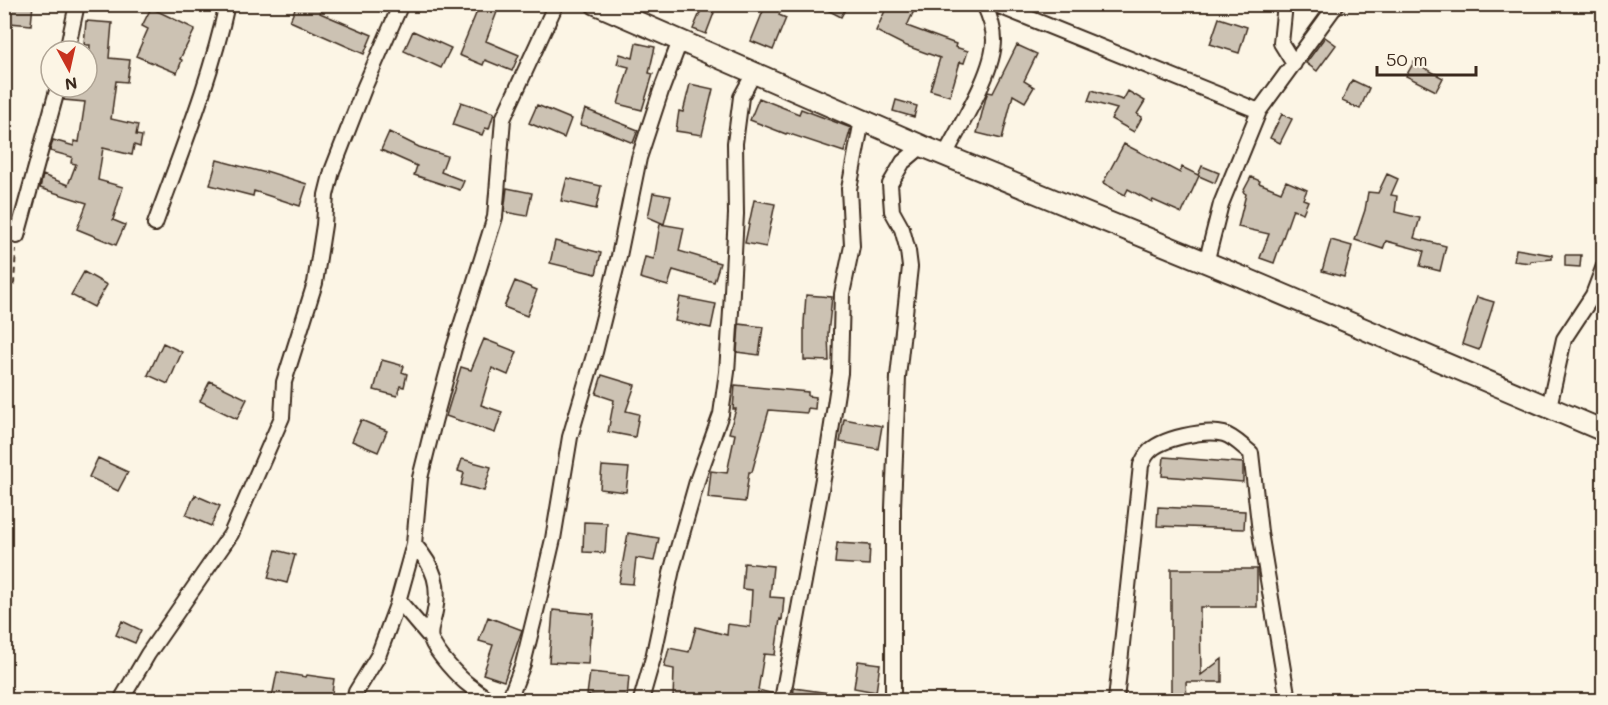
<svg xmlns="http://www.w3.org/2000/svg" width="1608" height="705" viewBox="0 0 1608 705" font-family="Mali,sans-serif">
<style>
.building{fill:#ccc2b3;stroke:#3b2a1e;stroke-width:1.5}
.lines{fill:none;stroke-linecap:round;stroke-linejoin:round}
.street-casing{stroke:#3b2a1e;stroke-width:18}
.secondary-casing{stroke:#3b2a1e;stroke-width:24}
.path{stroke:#3b2a1e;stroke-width:2;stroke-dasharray:6 4.5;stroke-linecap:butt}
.street{stroke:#fcf5e5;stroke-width:14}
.secondary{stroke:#fcf5e5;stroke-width:20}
</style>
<rect width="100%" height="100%" fill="#fcf5e5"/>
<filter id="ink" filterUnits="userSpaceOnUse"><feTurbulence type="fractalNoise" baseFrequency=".0167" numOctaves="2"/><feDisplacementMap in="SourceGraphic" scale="12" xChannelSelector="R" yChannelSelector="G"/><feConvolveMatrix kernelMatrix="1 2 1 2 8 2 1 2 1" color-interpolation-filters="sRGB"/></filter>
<g filter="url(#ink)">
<path class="building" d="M11,4h22l-2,21 -21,-2z
M297,4h26l-3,9 52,22 -8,19 -74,-33z
M480,4h20l-14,37 33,14 -7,16 -27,-11 -2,5 -24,-10z
M766,4h18l-5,11 7,3 -13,32 -22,-9z
M816,4h32l-7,13z
M888,4h29l-10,22 49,18 -1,3 13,4 -4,12 -4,-1 -10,34 -20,-6 10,-32 -36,-13 -28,-14z
M151,8l44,21 -15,30 2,1 -5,13 -41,-17 12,-27 -6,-3z
M702,8l12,5 -8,21 -13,-5z
M1219,18l28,9 -8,26 -29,-9z
M86,21l26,2 -3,35 21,2 -3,22 -11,-1 -5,38 27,6 -2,10 6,1 -2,11 -6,-2 -2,10 -29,-7 -5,32 25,7 -10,33 12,5 -9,20 -39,-16 10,-26 -47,-15 3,-13 25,10 8,-21 -5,-1 1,-6 -22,-6 3,-11 21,6v-5l5,1 6,-40 -21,-2 3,-13h20l3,-42h-6z
M413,31l38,17 -10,20 -37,-17z
M1325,37l11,8 -19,26 -11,-8z
M636,43l19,4 -6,26 4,1 -11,36 -24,-6 11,-37 -12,-3 3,-10 13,4z
M1017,45l20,9 -13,27 10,6 -9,15 -12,-7 -11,44 -25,-6 9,-36 2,-5 5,1z
M1414,62l29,16 -7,13 -30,-15z
M1352,80l17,8 -9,21 -18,-8z
M690,84l23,5 -11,46 -26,-4 3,-20 4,1z
M1092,90l31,10 5,-9 17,10 -8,13 5,3 -8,15 -23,-13 6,-10 -29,-8z
M759,98l40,16 2,-5 50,19 -7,24 -57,-19 -1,1 -36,-14z
M896,100l21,6 -3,11 -21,-6z
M461,102l33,11 -5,16 -4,-1 -3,7 -29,-10z
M537,105l34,14 -7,19 -35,-15z
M585,109l53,21 -5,13 -31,-13 -22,-5z
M1282,114l10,5 -12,24 -10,-5z
M389,132l30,15 28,9 -6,16 23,9 -4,9 -46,-15 3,-9 -36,-16z
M1124,144l56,29 2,-6 16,8 4,-9 17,7 -4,10 -16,-7 -17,37 -29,-13 -1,2 -24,-13 -3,6 -22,-12z
M217,160l49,13v-2l41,13 -7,22 -46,-15 -1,5 -43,-11z
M1387,174l11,5 -7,16 6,1 -2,16 25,6 -6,20 32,8 -6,25 -20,-5 4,-15 -38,-10 -3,8 -28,-9 10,-30 3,-18 10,1z
M1251,177l9,4 -1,2 22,9 5,-11 21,9 -4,9 5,2 -5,12 -10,-4 -19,54 -14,-5 9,-24 -31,-7 8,-33 -3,-2z
M567,178l34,8 -5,23 -35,-8z
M507,188l25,5 -5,23 -23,-4z
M653,193l18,3 -7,28 -16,-7z
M754,200l21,4 -9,43 -21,-4z
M660,224l24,4 -5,23 41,12 -6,19 -41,-12 -5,16 -28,-8 5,-21 9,2z
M1331,240l21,6 -8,31 -22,-6z
M555,241l46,12 -5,21 -46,-11z
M1516,249l36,6v4l-21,2 -1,2 -16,-2z
M1565,255h16l-1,12 -15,-1z
M84,272l23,13 -13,22 -23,-12z
M515,281l22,9 -10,26 -23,-9z
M806,295l26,2 -4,37 1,27 -25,-1v-37z
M680,297l36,7 -5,24 -36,-7z
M1477,297l17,5 -15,48 -17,-6z
M739,324l24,3 -4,28 -22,-3z
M484,339l33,13 -9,23 -16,-7 -11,37 21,7 -7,21 -49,-17 15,-49 10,3z
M163,343l19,9 -14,32 -20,-9z
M382,360l22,6 -2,6 5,2 -3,13 -4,-1 -3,10 -23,-6z
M602,375l33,10 -9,26 13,3 -4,23 -27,-5 6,-32 -18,-6z
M210,381l37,18 -10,20 -37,-18z
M735,385l73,7v4l8,1 -1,12 -7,-1 -1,5 -38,-3 -17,62h-3l-4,30 -37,-4 3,-27 16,2 8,-39 -6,-1 7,-24h-3z
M844,419l38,7 -4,23 -38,-7z
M361,420l26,11 -9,21 -26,-11z
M1164,457l79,6v19l-81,-6z
M98,458l30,14 -10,19 -29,-14z
M462,459l29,8 -7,24 -23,-6 3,-12 -6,-2z
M602,466l27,2 -3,24 -26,-3z
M195,495l25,11 -9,20 -25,-11z
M1158,507l87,4 -1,18 -87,-3z
M584,522l23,1 -2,30 -22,-1z
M628,533l31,5 -5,23 -18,-3 -3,26 -14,-1z
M837,543l33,2 -1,20 -34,-2z
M276,550l19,5 -8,28 -19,-5z
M744,563l29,3 -3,31 14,1 -2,22 -2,-1 -5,36 -11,-1 -6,36 16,4 -1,6h-100l1,-31 -10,-2 5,-19 20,4 7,-25 31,8 1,-11 22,3 2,-37 -10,-1z
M1171,569h86v38h-57l1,68 21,-16v23h-36l1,18h-16z
M553,610l41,4 -2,22 -2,-1 -2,29 -39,-2z
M488,617l34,13 -18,51 -21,-7 10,-29 -14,-4z
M122,621l19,9 -6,13 -19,-8z
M858,661l22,3 -4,28 -22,-4z
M277,672l29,5 1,-2 27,4 -3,21 -32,-2 -1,2h-6l-20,-3z
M590,672l39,4 -2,23 -40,-4z
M794,688l42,6v6h-43z"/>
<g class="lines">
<defs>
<path id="street" d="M994,4l265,107
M1285,4l-4,39 13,21
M67,51l10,-47
M945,155c15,-30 49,-82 49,-115 0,-12 -5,-25 -10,-36
M155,224c26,-72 56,-145 72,-220
M17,236l41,-149
M1206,263l15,-59 38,-93 78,-107
M1549,407l15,-68 29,-44 11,-29
M414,544c21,24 27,41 20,72 -2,7 -5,17 -3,23 5,14 27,38 39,47 6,5 12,8 18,14
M398,600l32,37
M121,700l27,-46 83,-120 51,-117 2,-35 31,-99 9,-58 2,-30 6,-24 33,-85 36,-82
M354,700l2,-8 22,-36 19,-51 17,-61 6,-66 14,-56 20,-74 41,-131 8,-98 53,-115
M509,700l14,-36 16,-65 14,-60 17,-102 25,-85 24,-96 20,-98 22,-67 19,-50
M641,700l12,-42 19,-89 26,-91 23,-64 6,-42 4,-61 5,-97 -1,-71 6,-46 13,-24
M782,700l45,-243 13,-84 2,-79 10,-48 -3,-57 13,-69
M893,700v-192l5,-131 12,-110 -2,-16 -6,-22 -10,-18 -2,-27 13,-22 19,-16
M1116,700l25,-235c2,-4 4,-9 7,-12 12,-15 58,-24 76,-19 10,3 19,13 27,19l9,79 28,168"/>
<path id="secondary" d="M596,4l326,142 320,131 362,154"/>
</defs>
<use href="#street" class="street-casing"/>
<use href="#secondary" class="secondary-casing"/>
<path class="path" d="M4,304l10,-21 2,-34"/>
<use href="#street" class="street"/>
<use href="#secondary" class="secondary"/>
</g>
</g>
<rect width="1608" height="705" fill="none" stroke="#fcf5e5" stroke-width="24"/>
<rect x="12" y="12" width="1584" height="681" fill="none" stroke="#3b2a1e" stroke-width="2" filter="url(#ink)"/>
<g transform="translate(69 69) rotate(172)"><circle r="28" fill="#fcf5e5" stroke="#afa495" stroke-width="1.5"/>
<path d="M0-4.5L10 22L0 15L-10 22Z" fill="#c8321e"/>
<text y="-9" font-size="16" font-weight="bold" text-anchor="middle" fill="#3b2a1e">N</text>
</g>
<path d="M1377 66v9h99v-9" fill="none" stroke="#3b2a1e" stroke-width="3"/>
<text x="1386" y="66" font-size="18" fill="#3b2a1e" stroke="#fcf5e5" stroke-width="4.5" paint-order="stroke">50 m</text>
</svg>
